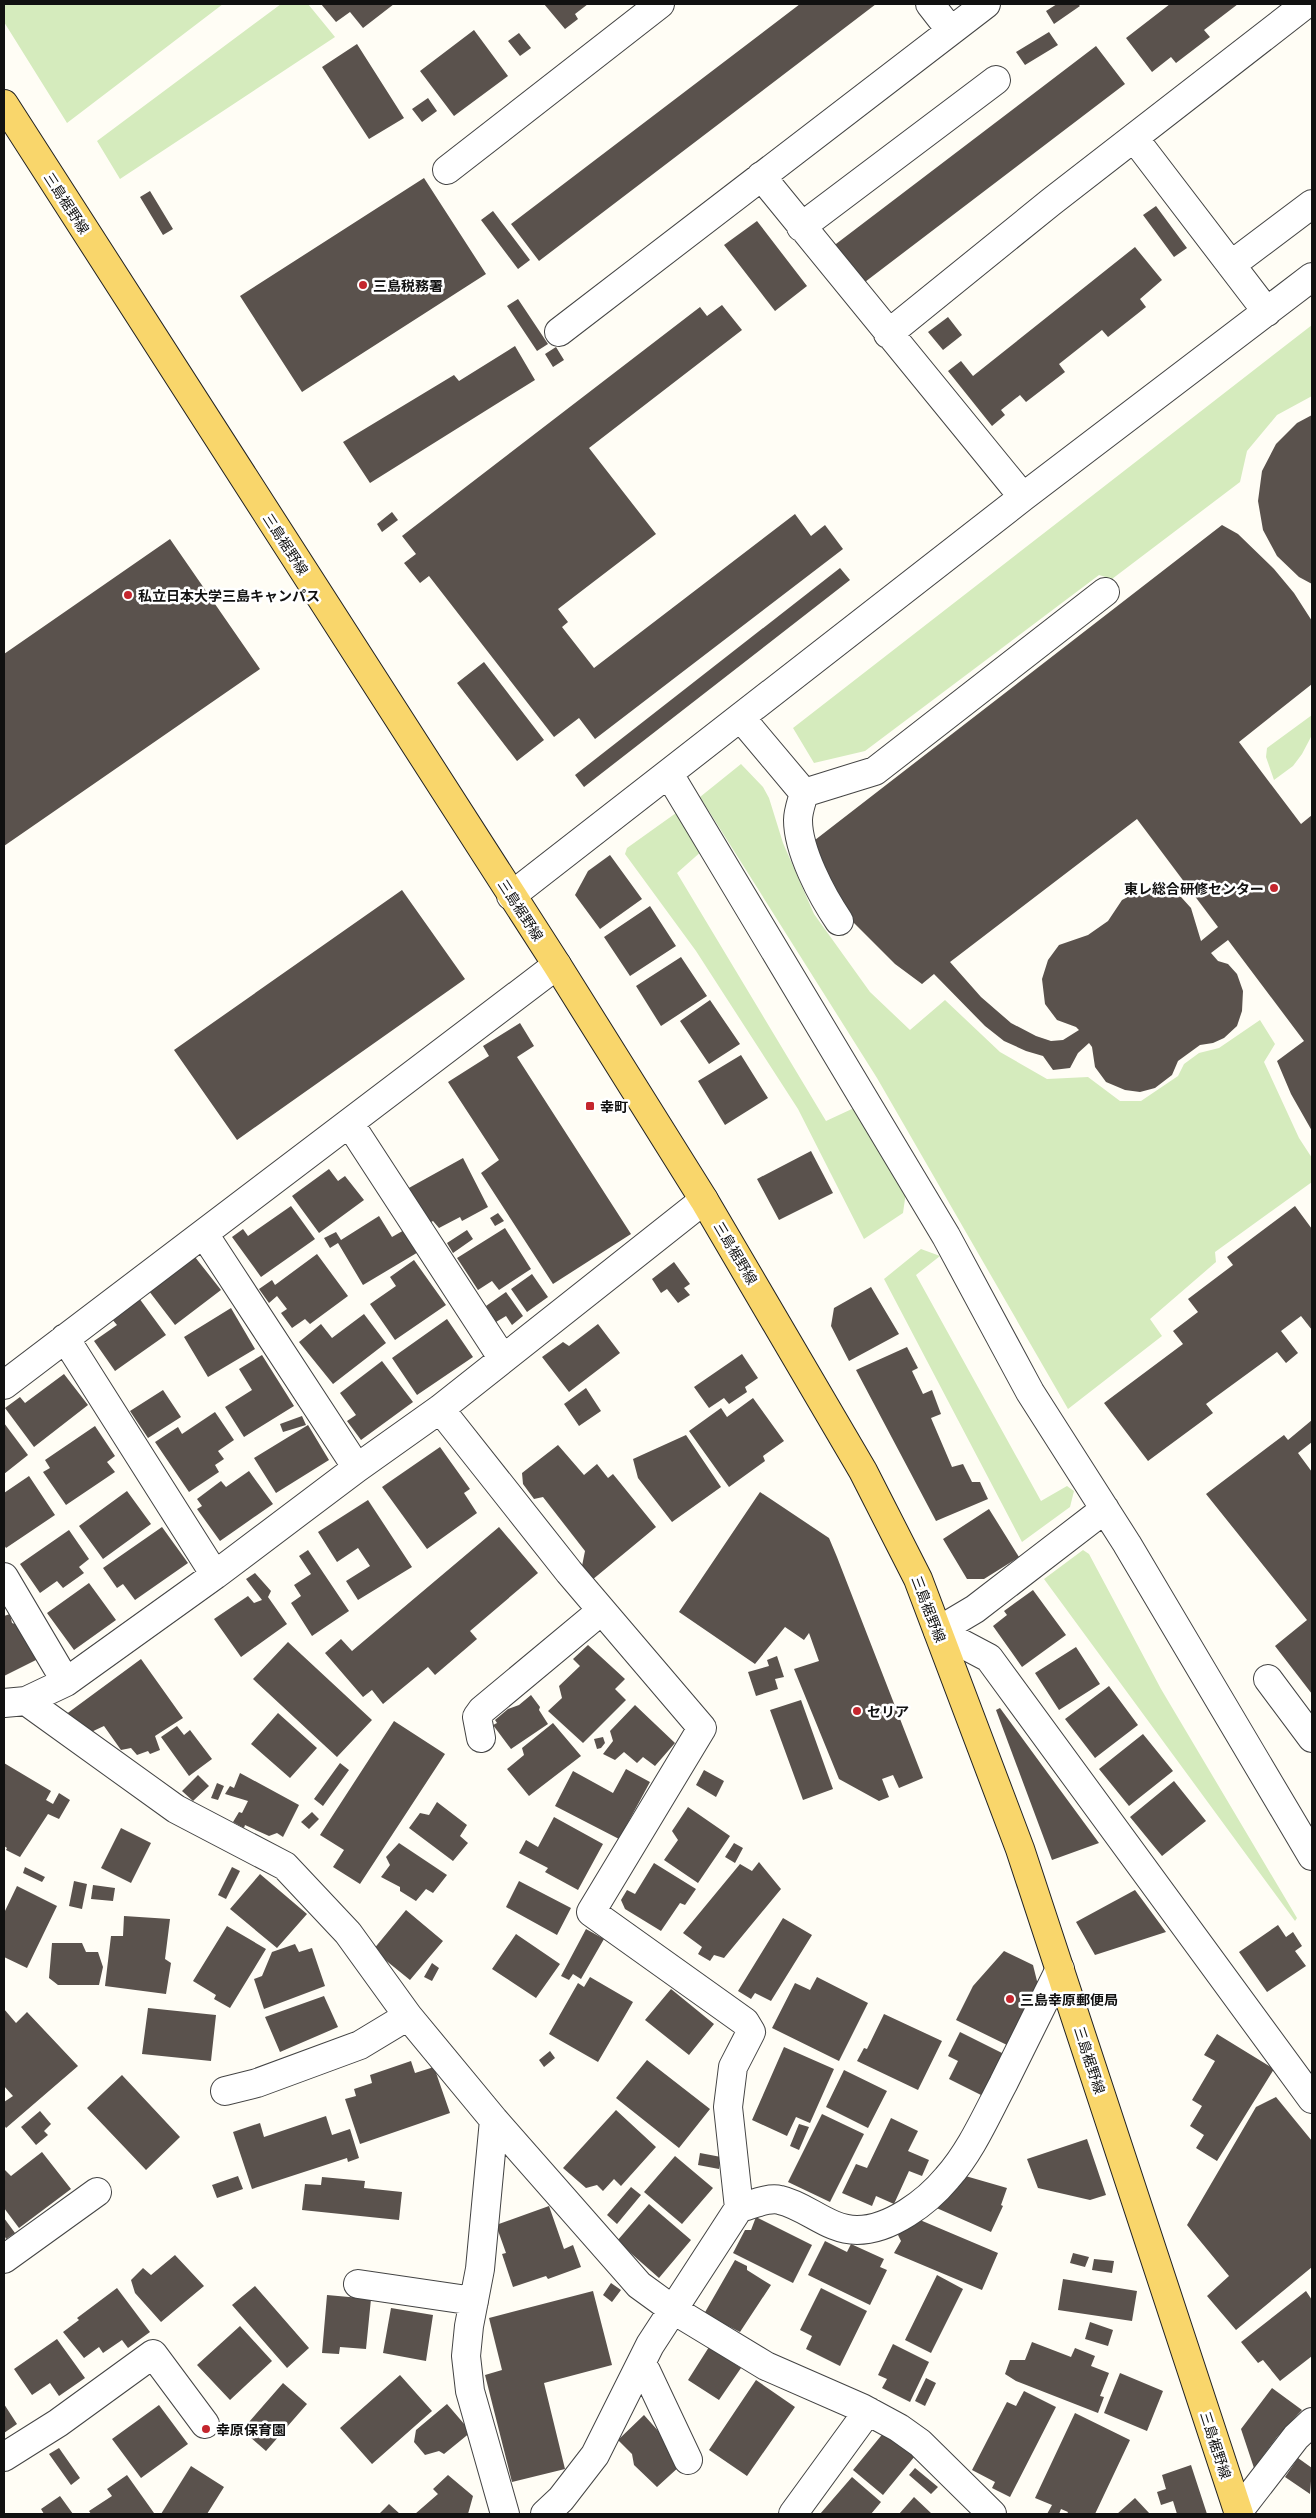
<svg xmlns="http://www.w3.org/2000/svg" width="1316" height="2518" viewBox="0 0 1316 2518" font-family="'Playfair Display','Noto Sans JP',serif">
<style>
.green{fill:#d5ebbd}
.building{fill:#5a524d;fill-rule:evenodd}
.lines{fill:none;stroke-linecap:round;stroke-linejoin:round}
.minor-casing{stroke:#444;stroke-width:30}
.major-casing{stroke:#222;stroke-width:30}
.minor{stroke:#fff;stroke-width:28}
.major{stroke:#f9d66b;stroke-width:28}
.poi-dot{fill:#c4262e;stroke:#fff;stroke-width:2}
.labels{text-anchor:middle;dominant-baseline:central;stroke-width:5;stroke-linejoin:round;paint-order:stroke}
.street-label{font-size:14px;fill:#111;stroke:#fff}
.poi-label{font-size:14px;font-weight:bold;fill:#111;stroke:#fff;text-anchor:start}
</style>
<rect width="100%" height="100%" fill="#fffdf5"/>
<path class="green" d="M4,4h219l-156,119 -63,-101z
M281,4h27l27,33 -215,142 -23,-38z
M1312,325v71l-35,19 -30,36 -7,31 -128,97 -13,-4 -234,176 -51,12 -21,-35z
M1312,715v20l-10,19 -9,12 -19,14 -8,-23 1,-9z
M741,764l22,23 6,11 14,45 31,71 56,78 40,38 35,-30 55,52 47,27 41,-2 32,24h21l37,-25 6,-12 15,-11 20,-5 41,-28 15,24 -11,18 35,76 13,20v24l-97,70 1,10 -66,57 12,17 -94,73 -191,-331 -177,-281z
M676,813l27,37 -26,23 149,248 28,-13 47,80 5,4 -3,21 -39,26 -66,-130 -102,-158 -71,-97 2,-6z
M921,1249l19,7 -24,19 125,226 26,-15 7,5 -4,16 -48,35 -138,-263z
M1083,1550l6,4 72,135 136,229 -2,3 -251,-342z"/>
<path class="building" d="M321,4h73l-31,24 -13,-16 -14,10z
M544,4h44l-13,10 3,5 -13,10z
M800,4h76l-337,257 -28,-37z
M1057,4h21l2,2 -26,18 -8,-13z
M1170,4h68l-34,26 6,7 -34,26 -5,-6 -19,15 -26,-34z
M474,30l34,46 -54,40 -34,-45z
M1049,32l9,13 -33,20 -9,-13z
M519,33l12,15 -11,8 -12,-15z
M357,44l47,74 -35,21 -47,-72z
M1096,46l29,38 -264,201 -29,-38z
M428,98l9,13 -15,11 -10,-13z
M424,178l62,96 -184,118 -62,-96z
M150,191l23,38 -10,6 -23,-38z
M1156,206l31,42 -13,9 -31,-42z
M493,211l37,49 -12,9 -37,-49z
M757,221l50,65 -32,25 -51,-66z
M1135,247l27,33 -22,19 6,8 -38,30 -6,-7 -43,34 6,8 -39,30 -6,-7 -19,15 4,5 -13,11 -44,-55 13,-10 12,15z
M518,299l30,45 -11,7 -30,-45z
M722,305l20,25 -153,118 67,86 -98,75 10,13 -6,5 32,41 201,-154 16,22 14,-11 18,24 -248,190 -16,-21 -25,19 -125,-161 -9,7 -16,-20 12,-9 -14,-18 298,-229 7,9z
M948,317l14,18 -19,15 -15,-18z
M515,346l20,34 -165,103 -27,-41 111,-67 5,6z
M556,347l8,13 -11,7 -8,-13z
M1312,415v169l-13,-7 -22,-21 -14,-26 -5,-29 4,-30 14,-27 21,-21z
M392,512l6,8 -16,12 -5,-8z
M1222,525l16,9 36,35 20,24 18,28v63l-73,58 62,82 11,-9v316l-21,-37 -14,-33 27,-20 -76,-101 -17,13 7,8 10,3 9,10 6,17 -1,20 -5,15 -13,12 -11,5 -13,2 -22,16 -6,14 -17,13 -15,4 -15,-2 -19,-8 -11,-15 -3,-20 -3,-4 -11,10 -8,15 -17,2 -10,-14 -17,-5 -22,-10 -19,-15 -51,-52 -12,10 -27,-20 -43,-43 -29,-55 -8,-26zM1137,819l81,108 -17,14 -10,-33 -10,-11 -16,-7h-24l-19,10 -14,21 -20,14 -29,10 -11,15 -6,19 3,25 12,16 19,7 3,3 -16,10 -12,1 -15,-5 -25,-13 -30,-26 -31,-35z
M170,539l90,130 -256,177v-192z
M840,568l10,12 -266,207 -9,-12z
M484,662l60,78 -27,21 -60,-78z
M610,855l32,44 -42,30 -25,-34 13,-24z
M402,890l63,89 -228,161 -63,-90z
M650,906l26,40 -46,30 -26,-39z
M681,957l26,39 -46,30 -25,-40z
M710,1000l30,44 -31,20 -29,-43z
M520,1023l14,23 -17,11 114,177 -78,50 -72,-111 18,-13 -51,-78 41,-26 -6,-10z
M741,1055l27,43 -43,27 -27,-44z
M811,1151l22,42 -54,27 -22,-41z
M463,1158l25,49 -26,14 -2,-4 -21,11 -6,-7 -4,2 -22,-34z
M329,1169l9,12 7,-5 19,24 -45,33 -27,-37z
M291,1206l24,33 -54,38 -29,-40 11,-8 5,7z
M1295,1206l17,23v101l-11,-14 -20,15 17,22 -12,10 -9,-11 -71,52 7,9 -65,48 -44,-58 79,-59 -10,-13 25,-19 -10,-13 45,-34 -6,-8z
M498,1213l6,8 -9,5 -5,-8z
M379,1216l13,21 14,-8 14,22 -57,34 -25,-42 -8,5 -6,-10 12,-6 5,8z
M505,1228l26,41 -32,21 -7,-9 -14,9 -21,-32z
M467,1230l6,9 -20,14 -6,-10z
M317,1254l31,42 -38,28 -5,-5 -13,9 -11,-15 6,-4 -10,-13 -8,7 -10,-14 13,-9 3,5z
M195,1257l26,33 -46,35 -26,-34z
M414,1260l32,45 -51,35 -25,-36 26,-18 -6,-9z
M674,1262l16,22 -6,4 6,7 -12,8 -11,-14 -6,4 -9,-14z
M532,1274l16,23 -21,15 -16,-23z
M871,1287l28,47 -50,27 -18,-35 3,-18z
M506,1292l17,24 -11,9 -6,-9 -10,6 -10,-16z
M139,1298l27,37 -51,36 -21,-30 23,-16 -6,-7z
M231,1308l24,41 -47,28 -24,-40z
M364,1314l22,29 -53,41 -34,-42 22,-18 11,14z
M447,1319l26,38 -56,38 -25,-37z
M598,1324l22,29 -51,39 -27,-35 21,-15 6,4z
M907,1347l11,21 -6,3 11,23 9,-4 9,24 -10,4 21,49 11,-3 9,18h8l8,17 -52,22 -80,-151z
M742,1354l16,24 -13,9 2,5 -18,12 -5,-6 -15,10 -15,-21z
M262,1355l32,51 -50,31 -19,-30 27,-17 -13,-21z
M382,1361l31,41 -52,38 -14,-19 9,-6 -16,-22z
M64,1374l24,31 -54,42 -29,-39 15,-11 5,6z
M586,1388l15,23 -22,15 -15,-22z
M163,1390l18,27 -33,21 -18,-27z
M753,1398l31,43 -21,15 2,5 -36,26 -40,-56 32,-23 6,9z
M215,1412l19,28 -16,11 6,8 -9,6 4,7 -30,20 -34,-50 23,-15 4,7z
M302,1416l4,9 -23,7 -3,-8z
M1312,1420v22l-14,11 14,19v222l-37,-48 32,-26 -101,-126 78,-59 4,5z
M4,1423l24,32 -24,19z
M308,1425l21,35 -53,33 -22,-35z
M95,1426l20,30 -8,6 8,10 -49,33 -23,-33 7,-4 -5,-8z
M686,1435l35,52 -49,35 -34,-44 -5,-19z
M558,1445l26,30 13,-11 11,14 5,-4 43,53 -64,53 -10,-14 3,-15 -42,-54 -9,2 -11,-15 -1,-11z
M440,1447l30,42 -6,4 13,20 -50,36 -45,-62z
M249,1471l24,33 -53,37 -23,-32 5,-3 -5,-7 24,-18 5,6z
M29,1476l26,39 -49,33 -2,-3v-52z
M127,1491l24,33 -48,35 -24,-33z
M760,1492l69,46 8,19 86,221 -24,10 -6,-13 -11,4 7,18 -10,4 -40,-22 -45,-110 25,-8 -10,-28 -5,7 -19,-13 -30,37 -76,-52z
M368,1500l44,67 -54,33 -12,-19 24,-15 -12,-18 -21,14 -19,-30z
M989,1509l30,48 -35,22h-17l-24,-40z
M162,1527l26,36 -53,37 -12,-16 -6,4 -14,-20z
M499,1527l39,46 -68,58 7,8 -42,36 -7,-8 -45,37 -11,-14 -9,7 -38,-44 16,-14 11,12z
M69,1530l20,29 -10,8 5,6 -21,15 -6,-7 -17,12 -20,-29z
M308,1550l41,61 -37,25 -21,-33 10,-7 -7,-11 17,-11 -12,-18z
M255,1573l16,18 -3,6 19,27 -46,33 -27,-38 34,-23 6,7 8,-3 -16,-21z
M89,1583l27,37 -42,30 -27,-37z
M1033,1590l33,45 -44,32 -29,-41 14,-11 -3,-4z
M10,1614l2,9 9,3 17,33 -34,17v-60z
M288,1642l84,78 -35,37 -84,-78z
M588,1645l37,34 -10,10 11,11 -43,43 -35,-32 14,-13 -3,-12 21,-20 -7,-7z
M1076,1647l24,37 -41,26 -24,-37z
M777,1656l7,21 -9,2 3,10 -22,7 -8,-24 21,-6 -2,-6z
M141,1659l42,59 -28,18 5,14 -10,4 -2,-3 -11,4 -6,-7 -10,2 -17,-24 -15,7 -24,-18z
M1109,1686l29,39 -43,33 -30,-39z
M531,1695l9,12 -1,3 9,14 -37,25 -18,-24 4,-2 -2,-3 13,-11 11,-4z
M801,1700l32,89 -30,11 -33,-90z
M635,1705l40,38 -20,23 -12,-9 -6,6 -13,-11 -9,8 -12,-6 10,-13 -3,-10z
M1000,1708l99,135 -47,17 -56,-150z
M278,1713l39,35 -27,30 -39,-34z
M394,1721l51,33 -85,130 -27,-17 11,-17 -24,-15z
M553,1723l28,33 -52,40 -22,-27 17,-14 -2,-7z
M177,1726l7,9 6,-5 22,29 -23,17 -28,-39z
M1143,1734l30,37 -44,35 -30,-37z
M603,1737l2,6 -4,5 -4,1 -3,-10z
M4,1763l47,28 -5,9 7,4 6,-11 11,7 -11,19 -11,-5 -28,43 -14,-7 1,-2 -3,-2z
M340,1763l9,7 -26,36 -9,-7z
M626,1769l24,13 -31,57 -64,-33 18,-35 40,22z
M704,1770l20,11 -8,16 -20,-12z
M240,1773l59,32 -16,32 -6,-4 -8,3 -24,-11 -1,3 -11,-6 6,-10 3,1 6,-12 -23,-7 5,-8 4,2z
M198,1775l11,11 -16,15 -11,-10z
M1174,1781l32,40 -44,35 -32,-39z
M217,1783l7,3 -6,14 -7,-2z
M437,1802l30,23 -7,11 8,7 -15,18 -44,-33 11,-15 9,2z
M688,1807l42,29 -32,47 -34,-23 14,-20 -6,-9z
M312,1812l7,7 -10,10 -8,-7z
M554,1817l49,27 -25,46 -33,-18 3,-4 -29,-15 7,-13 12,7z
M121,1828l30,15 -20,40 -30,-15z
M399,1843l48,32 -14,18 -7,-4 -10,12 -16,-10v-4l-19,-10 9,-12 -4,-8z
M734,1843l9,5 -8,15 -10,-6z
M759,1862l22,27 -57,69 -10,-3 -4,6 -12,-7 4,-7 -19,-14 57,-69 12,7z
M654,1863l42,26 -11,16 -5,-2 -19,28 -36,-22 -4,-9 6,-10 8,4z
M25,1867l20,10 -3,5 -19,-9z
M232,1867l8,4 -14,28 -8,-4z
M260,1874l47,40 -30,34 -47,-39z
M74,1881l13,3 -5,25 -13,-3z
M519,1881l52,27 -14,27 -51,-28z
M93,1885l22,3 -2,13 -22,-2z
M17,1886l40,20 -30,62 -23,-11v-44z
M1135,1890l31,42 -71,23 -19,-33z
M406,1910l37,31 -33,39 -37,-30z
M124,1916l46,3 -5,40 6,4 -5,31 -61,-8 6,-50h12z
M783,1918l29,17 -41,66 -16,-8 -4,6 -13,-8z
M1278,1925l8,12 7,-5 9,14 -7,5 11,15 -39,26 -28,-40z
M227,1926l39,23 -36,59 -16,-9 2,-4 -23,-14z
M586,1929l18,10 -23,40 -8,-5 -4,6 -8,-4z
M516,1934l44,30 -24,34 -44,-29z
M52,1943h30l4,9h12l5,15 -4,18h-41l-9,-7z
M295,1944l4,8 13,-4 13,38 -61,23 -10,-30 8,-3 10,-24z
M1004,1951l29,14 5,20 -31,60 -51,-25 17,-34z
M432,1963l7,5 -7,13 -8,-4z
M590,1977l43,25 -35,60 -49,-28 29,-51 6,4z
M817,1977l51,26 -29,58 -67,-33 23,-45 15,7z
M671,1989l43,35 -25,31 -44,-35z
M324,1996l14,31 -58,25 -15,-35z
M148,2008l68,7 -5,46 -69,-7z
M4,2009l12,14 11,-11 51,54 -72,62 -2,-3v-23l9,-6 -9,-10z
M884,2014l58,27 -24,49 -61,-29 7,-13 3,1z
M960,2032l44,22 -21,42 -34,-17 9,-18 -10,-5z
M1217,2034l57,35 -57,92 -21,-13 8,-13 -14,-9 12,-20 -10,-6 23,-39 -11,-6z
M784,2047l50,22 -24,54 -14,-6 -9,19 -35,-16z
M550,2051l5,7 -11,9 -5,-7z
M647,2060l63,49 -31,39 -63,-50z
M411,2061l4,12 19,-6 16,46 -90,31 -15,-45 11,-3 -2,-7 18,-6 -2,-8z
M844,2070l43,21 -19,37 -42,-21z
M122,2075l58,62 -34,33 -59,-62z
M1276,2097l36,44v126l-76,63 -29,-34 22,-20 -42,-51 69,-118z
M616,2110l40,37 -35,39 -7,-7 -11,12 -6,-6 -11,3 -23,-20z
M40,2111l11,13 -7,7 4,4 -12,10 -15,-18z
M822,2114l42,20 -34,68 -42,-20z
M326,2116l6,19 18,-6 9,29 -11,4 -1,-4 -95,31 -19,-57 27,-9 4,14z
M891,2118l27,13 -10,20 21,9 -7,16 -13,-5 -15,33 -18,-8 -4,10 -30,-13 14,-29 11,4z
M799,2124l10,3 -10,23 -9,-4z
M1087,2139l19,56 -16,5 -52,-12 -11,-29z
M42,2152l29,37 -52,39 -15,-20v-39l7,7z
M700,2153l21,4 -2,12 -21,-4z
M675,2156l38,32 -31,36 -38,-32z
M962,2175l45,13 -6,17 2,1 -12,26 -59,-26z
M238,2176l5,13 -26,9 -5,-13z
M322,2177l43,4 -1,7 38,4 -3,28 -97,-10 3,-26 16,1z
M631,2187l10,8 -24,29 -10,-9z
M649,2204l42,36 -32,38 -42,-37z
M549,2206l15,43 9,-4 8,22 -33,12 -2,-3 -33,11 -11,-33 4,-1 -10,-28z
M756,2217l56,28 -19,38 -60,-30 12,-23h6z
M4,2218l11,15 -9,6 -2,-4z
M920,2220l78,33 -16,37 -88,-37 7,-12 -3,-6 7,-11z
M825,2241l22,11 4,-8 33,15 -4,8 7,3 -17,35 -62,-30z
M1073,2253l16,4 -4,10 -15,-4z
M175,2255l29,31 -43,36 -26,-29 -4,-13 12,-12 8,7z
M1094,2259l20,2 -2,12 -20,-3z
M735,2260l12,6v4l24,15 -31,47 -36,-18z
M937,2275l26,14 -32,64 -26,-13z
M1063,2279l74,12 -5,30 -74,-11z
M611,2283l10,7 -9,12 -9,-7z
M255,2286l54,62 -22,20 -55,-63z
M117,2288l33,44 -22,16 -6,-8 -19,13 -4,-6 -15,11 -21,-26 16,-12 -2,-2z
M821,2288l46,23 -27,55 -34,-17 6,-13 -12,-6z
M593,2291l19,74 -68,18 21,86 -53,13 -27,-107 17,-5 -13,-52z
M1306,2291l6,9v56l-32,25 -17,-21 -5,3 -17,-21z
M327,2295l44,4 -5,50 -26,-2 -1,7 -17,-1z
M391,2308l42,7 -7,46 -43,-8z
M1090,2322l23,8 -5,16 -23,-7z
M240,2326l32,35 -42,39 -33,-35z
M57,2339l28,39 -26,18 -9,-13 -18,12 -18,-26z
M1032,2342l39,15 4,-9 20,8 -4,10 18,7 -9,23 4,1 -6,16 -82,-32 -11,-7 5,-14h15z
M893,2344l36,18 -19,40 -28,-14 5,-9 -9,-4z
M709,2347l32,21 -22,32 -31,-20z
M1120,2373l43,18 -16,40 -43,-18z
M400,2375l32,36 -60,53 -32,-36z
M926,2378l10,5 -11,23 -10,-5z
M756,2380l39,27 -48,69 -38,-26z
M283,2383l24,21 -41,47 -24,-21z
M1272,2388l30,22 -25,27 -23,31 -13,-39z
M1024,2391l32,16 -46,90 -18,-9 3,-6 -23,-12 35,-68 9,4z
M4,2404l13,20 -13,9z
M447,2404l24,28 -27,22 -5,-3 -14,4 -11,-13 2,-12z
M159,2405l29,39 -47,34 -29,-39z
M1075,2413l55,27 -35,74h-28l1,-2 -7,-3 -2,5h-12l5,-9 -17,-7z
M644,2415l24,27 12,24 -23,21 -23,-22 -2,-11 -14,-14z
M885,2431l30,25 -32,39 -30,-25z
M59,2448l21,30 -9,7 -22,-31z
M1298,2458l14,10 -2,26 -25,-17z
M1191,2465l16,49h-30l-4,-13 -12,4 -4,-13 9,-3 -4,-14z
M191,2466l33,21 -17,27h-46z
M915,2468l23,19 -7,7 -22,-19z
M127,2475l27,38 -63,1 -2,-3 23,-15 -5,-7z
M448,2475l25,21 -5,18h-53l23,-20 -5,-5z
M852,2477l29,25 -10,12h-51z
M60,2496l13,18h-29l-3,-5z
M914,2497l18,17h-33z
M1135,2498l15,16h-33z
M389,2504l11,10h-21z"/>
<g class="lines">
<defs>
<path id="minor" d="M930,4l21,27
M1134,138l133,174
M447,170l213,-166
M761,176l262,321
M801,227l195,-147
M1231,265l81,-61
M559,332l427,-328
M888,334l163,-132 255,-198
M741,718l63,75 71,-22 230,-179
M669,774l277,462 84,156 97,152 185,312
M804,793c-2,8 -6,18 -6,27 0,31 24,76 41,101
M511,896l512,-399 289,-220
M350,1124l153,235
M204,1234l153,234
M65,1338l150,237
M4,1385l553,-420
M440,1409l129,163 133,156 -111,184 154,110 6,10 -18,35 -5,40 11,101 -89,137 -55,110 -34,44 -16,15
M4,1577l62,105
M938,1631l51,27 323,441
M938,1631l37,-22 130,-100
M1268,1679l44,59
M26,1701l150,108 109,57 63,67 60,83 86,104 145,165 33,24 94,57 96,42 37,20 21,15 72,71
M4,1703l22,-2 40,-19 149,-107 142,-107 83,-59 264,-209
M481,1738l-4,-21 5,-7 119,-99
M225,2091l32,-8 103,-38 48,-29
M494,2120l-14,149 -11,57 -3,30 4,35 35,123
M739,2208c12,-3 29,-11 41,-8 27,6 48,30 77,30 33,0 70,-28 90,-52 24,-27 39,-62 56,-94 19,-38 38,-77 57,-115
M4,2259l93,-67
M358,2284l116,17
M640,2367l6,4 42,89
M4,2457l54,-34 95,-69 52,70
M1238,2512l58,-75 16,-15
M793,2514l75,-103"/>
<path id="major" d="M4,104l553,861 147,235 159,271 55,108 102,270 219,665"/>
</defs>
<use href="#minor" class="minor-casing"/>
<use href="#major" class="major-casing"/>
<use href="#minor" class="minor"/>
<use href="#major" class="major"/>
</g>
<g class="poi-dot">
<circle cx="363" cy="285" r="5"/>
<circle cx="128" cy="595" r="5"/>
<circle cx="1274" cy="888" r="5"/>
<rect x="585" y="1101" width="10" height="10" rx="2.5"/>
<circle cx="857" cy="1711" r="5"/>
<circle cx="1010" cy="1999" r="5"/>
<circle cx="206" cy="2429" r="5"/>
</g>
<g class="labels">
<g class="street-label">
<text transform="translate(67 203) rotate(57)">三島裾野線</text>
<text transform="translate(286 544) rotate(57)">三島裾野線</text>
<text transform="translate(521 910) rotate(57)">三島裾野線</text>
<text transform="translate(736 1253) rotate(59)">三島裾野線</text>
<text transform="translate(929 1609) rotate(69)">三島裾野線</text>
<text transform="translate(1090 2060) rotate(72)">三島裾野線</text>
<text transform="translate(1216 2445) rotate(72)">三島裾野線</text>
</g>
<g class="poi-label">
<text x="373" y="285">三島税務署</text>
<text x="138" y="595">私立日本大学三島キャンパス</text>
<text x="1264" y="888" text-anchor="end">東レ総合研修センター</text>
<text x="600" y="1106">幸町</text>
<text x="867" y="1711">セリア</text>
<text x="1020" y="1999">三島幸原郵便局</text>
<text x="216" y="2429">幸原保育園</text>
</g>
</g>
<rect width="1316" height="2518" fill="none" stroke="#111111" stroke-width="10"/>
</svg>
